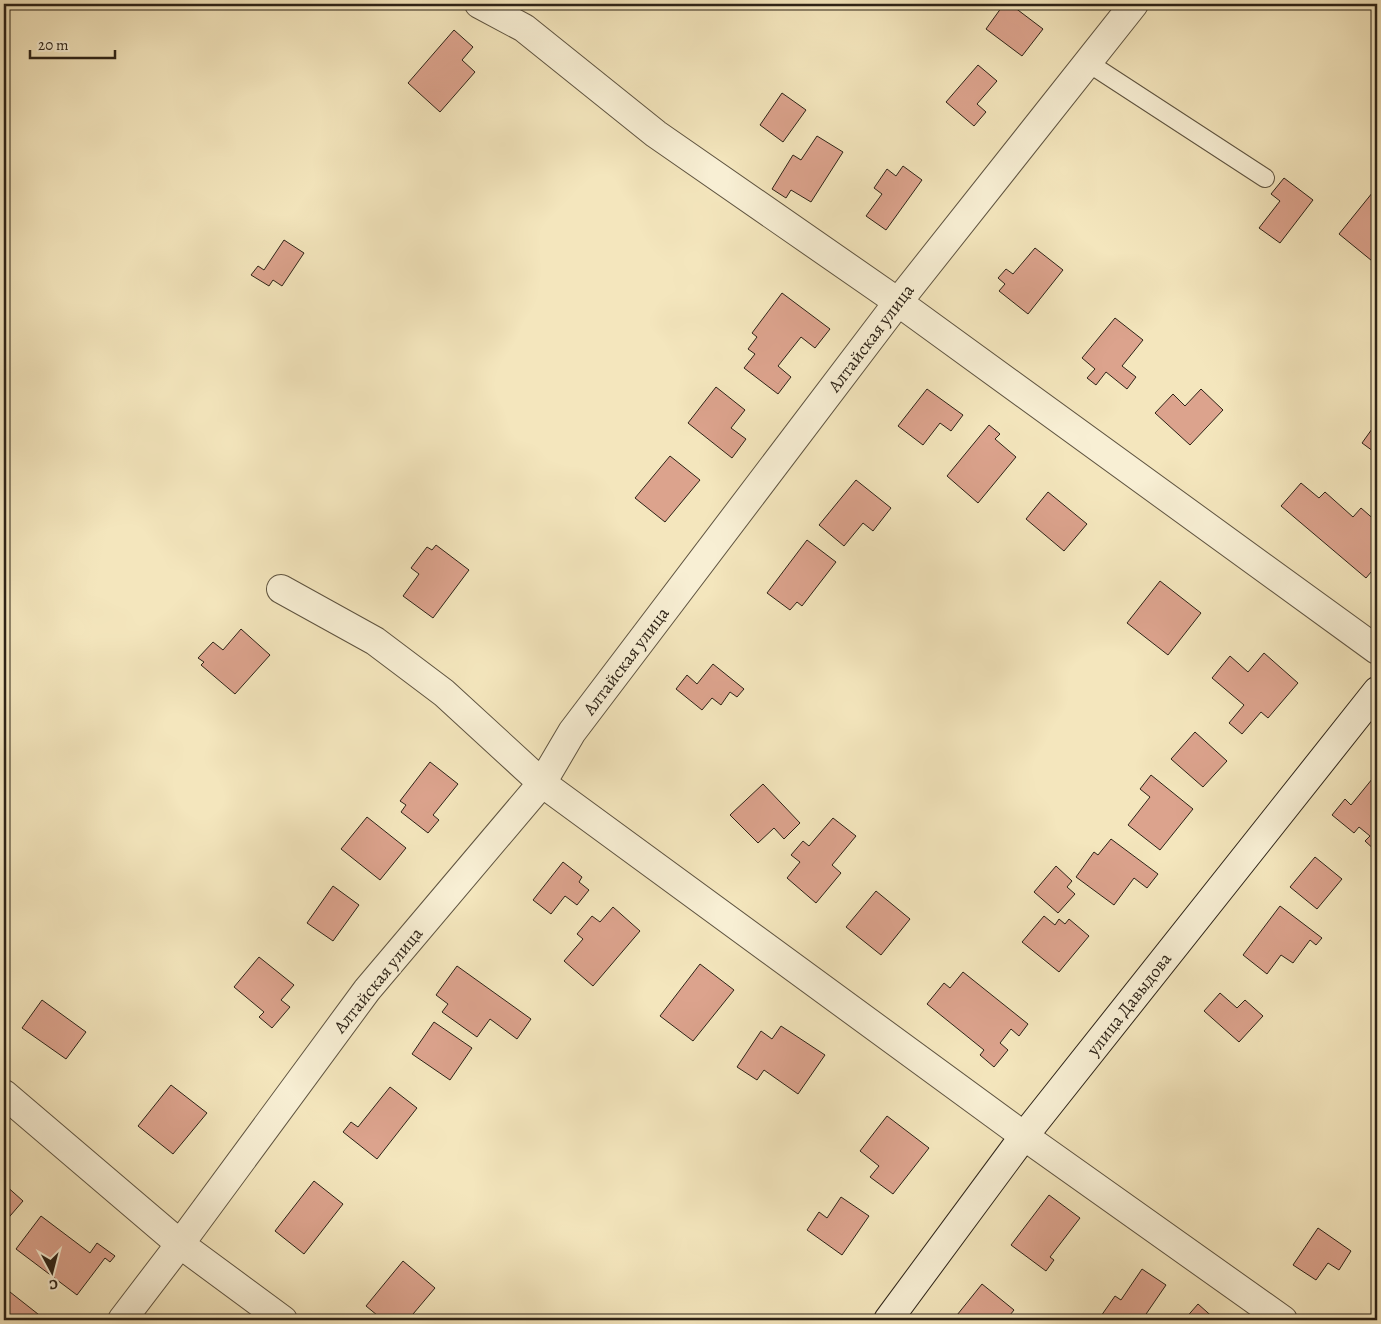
<svg xmlns="http://www.w3.org/2000/svg" width="1381" height="1324" viewBox="0 0 1381 1324" font-family="Alegreya,serif">
<style>
.building{fill:#dca38d;stroke:#2d2317}
.lines{fill:none;stroke-linecap:round;stroke-linejoin:round}
.lane-casing{stroke:#5f5440;stroke-width:20}
.street-casing{stroke:#5f5440;stroke-width:30}
.secondary-casing{stroke:#2d2317;stroke-width:30}
.lane{stroke:#f8efd4;stroke-width:18}
.street{stroke:#f8efd4;stroke-width:28}
.secondary{stroke:#f8efd4;stroke-width:28}
.labels{text-anchor:middle;dominant-baseline:central;stroke-width:4.5;stroke-linejoin:round;paint-order:stroke}
.street-label{font-size:18px;fill:#2d2317;stroke:#f8efd4}
</style>
<rect width="100%" height="100%" fill="#f4e6bd"/>
<filter id="stains"><feTurbulence type="fractalNoise" baseFrequency=".004" numOctaves="4"/><feColorMatrix values="0 0 0 0 .2 0 0 0 0 .09 0 0 0 0 .02 0 0 0 .5 -.17"/></filter>
<radialGradient id="worn" r=".72"><stop offset=".6" stop-color="#630" stop-opacity="0"/><stop offset="1" stop-color="#630" stop-opacity=".3"/></radialGradient>
<path class="building" d="M1004,4h6l33,25 -21,27 -36,-27z
M454,30l19,17 -11,13 13,12 -35,40 -32,-29z
M978,65l19,16 -20,23 9,8 -12,14 -28,-24z
M782,93l24,17 -23,32 -23,-17z
M817,136l26,16 -32,50 -20,-12 -5,8 -14,-9 21,-34 8,5z
M903,166l19,14 -36,50 -20,-14 16,-22 -8,-6 13,-19 9,7z
M1284,178l29,22 -33,43 -21,-15 21,-27 -9,-7z
M1377,187v78l-38,-31z
M284,240l20,13 -22,33 -9,-6 -4,6 -18,-11 7,-9 6,4z
M1035,248l28,22 -35,44 -29,-23 6,-7 -7,-6 8,-9 7,5z
M782,293l48,36 -15,19 -14,-11 -23,29 13,11 -13,17 -34,-26 11,-14 -7,-5 9,-12 -5,-4z
M1115,318l28,22 -21,26 14,11 -9,12 -21,-17 -10,13 -9,-7 8,-9 -13,-11z
M716,387l29,23 -14,18 15,11 -14,19 -44,-35z
M927,389l36,26 -12,16 -11,-8 -17,22 -25,-19z
M1201,389l22,21 -33,35 -35,-32 18,-19 12,12z
M1377,422v32l-15,-11z
M989,425l11,9 -5,5 21,18 -38,46 -31,-27z
M670,456l30,24 -35,42 -30,-24z
M856,480l35,28 -18,23 -10,-8 -19,23 -25,-21z
M1301,483l18,15 6,-6 28,25 8,-9 16,14v43l-11,13 -85,-72z
M1048,492l39,32 -23,27 -38,-32z
M807,540l29,22 -34,44 -5,-4 -7,8 -23,-17z
M436,545l33,25 -36,48 -30,-22 16,-22 -8,-6 16,-21 5,3z
M1160,581l41,32 -33,42 -41,-32z
M241,629l29,26 -35,39 -34,-29 3,-3 -6,-4 15,-16 10,8z
M1264,653l34,30 -30,35 -7,-6 -19,22 -13,-11 15,-18 -32,-27 18,-22 18,16z
M713,664l31,25 -7,8 -7,-5 -9,13 -9,-7 -10,12 -26,-21 11,-14 10,9z
M1195,732l32,29 -24,26 -32,-28z
M430,762l28,22 -25,31 6,5 -11,13 -27,-21 5,-7 -6,-4z
M1377,773v79l-12,-11 5,-5 -11,-9 -5,6 -22,-18 13,-16 6,6z
M1151,775l42,34 -33,41 -32,-25 22,-28 -10,-8z
M763,784l37,39 -16,16 -10,-11 -16,15 -28,-28z
M367,817l39,31 -26,32 -39,-31z
M833,818l23,18 -24,29 9,8 -25,30 -29,-25 13,-16 -9,-7 12,-14 6,5z
M1111,839l47,35 -11,14 -13,-10 -20,27 -38,-28 18,-25 4,3z
M1315,857l27,22 -25,30 -27,-22z
M563,862l19,15 -3,5 10,8 -12,15 -12,-9 -14,18 -18,-14z
M1056,866l16,15 -5,6 8,7 -17,19 -24,-21z
M333,886l26,19 -26,36 -26,-18z
M876,891l34,28 -29,36 -35,-28z
M1280,906l42,32 -6,7 -6,-5 -17,23 -12,-8 -14,19 -24,-19z
M613,907l27,24 -47,55 -29,-25 19,-22 -6,-5 15,-18 8,6z
M1044,916l11,9 4,-6 6,5 4,-5 20,17 -30,36 -37,-30z
M259,957l35,28 -13,15 9,7 -18,21 -13,-11 5,-5 -30,-25z
M700,964l34,26 -41,51 -33,-25z
M457,966l74,53 -14,20 -27,-20 -13,18 -35,-25 6,-8 -12,-9z
M963,972l65,52 -9,12 -8,-7 -11,14 8,7 -14,17 -14,-12 4,-5 -57,-46 17,-21 6,5z
M1220,993l17,15 8,-8 18,16 -24,26 -35,-31z
M42,1000l44,32 -20,27 -44,-31z
M434,1022l38,26 -22,32 -38,-26z
M781,1026l44,29 -27,39 -34,-24 -7,10 -20,-13 24,-36 11,8z
M171,1085l36,28 -34,41 -35,-28z
M390,1087l27,21 -40,51 -34,-27 8,-10 7,5z
M887,1116l42,32 -36,46 -23,-17 9,-11 -19,-15z
M314,1181l29,23 -39,50 -29,-23z
M4,1184l19,17 -19,22z
M1049,1195l31,23 -30,39 4,3 -8,11 -35,-26z
M841,1197l28,19 -27,39 -35,-25 12,-18 8,6z
M41,1216l49,37 7,-10 18,13 -5,6 -5,-4 -28,37 -61,-46z
M1318,1228l33,23 -12,19 -11,-7 -12,17 -23,-15z
M403,1261l32,27 -27,32h-25l-17,-14z
M1142,1269l24,16 -24,35h-34l-7,-4 14,-20 6,4z
M982,1284l32,26 -8,10h-53z
M10,1292l33,26 -1,2h-38v-20z
M1198,1304l18,16h-32z"/>
<g class="lines">
<defs>
<path id="lane" d="M1087,62l178,116"/>
<path id="street" d="M479,4l45,24 132,106 242,168 479,348
M281,589l94,52 69,52 98,90 482,353 259,184
M4,1094l176,150 103,76
M122,1320l58,-76 187,-254 175,-207 30,-51 326,-430 236,-298"/>
<path id="secondary" d="M888,1320l136,-184 353,-445"/>
</defs>
<use href="#lane" class="lane-casing"/>
<use href="#street" class="street-casing"/>
<use href="#secondary" class="secondary-casing"/>
<use href="#lane" class="lane"/>
<use href="#street" class="street"/>
<use href="#secondary" class="secondary"/>
</g>
<g class="labels">
<g class="street-label">
<text transform="translate(871 338) rotate(-53)">Алтайская улица</text>
<text transform="translate(626 661) rotate(-53)">Алтайская улица</text>
<text transform="translate(378 980) rotate(-51)">Алтайская улица</text>
<text transform="translate(1129 1004) rotate(-52)">улица Давыдова</text>
</g>
</g>
<rect width="1381" height="1324" fill="none" stroke="#f4e6bd" stroke-width="20"/>
<rect x="5" y="5" width="1371" height="1314" fill="none" stroke="#2d2317" stroke-width="2.5"/>
<rect x="10" y="10" width="1361" height="1304" fill="none" stroke="#2d2317"/>
<g transform="translate(52 1272) rotate(173)" stroke="#f8efd4" stroke-width="4" paint-order="stroke">
<path d="M0-4L9 19L0 12L-9 19Z" fill="#2d2317"/>
<text y="-8" font-size="14" font-weight="bold" text-anchor="middle" fill="#2d2317">С</text>
</g>
<path d="M30 50v8h85v-8" fill="none" stroke="#2d2317" stroke-width="2.5"/>
<text x="38" y="50" font-size="15" fill="#2d2317" stroke="#f8efd4" stroke-width="4" paint-order="stroke">20 m</text>
<rect width="100%" height="100%" filter="url(#stains)"/>
<rect width="100%" height="100%" fill="url(#worn)"/>
</svg>
